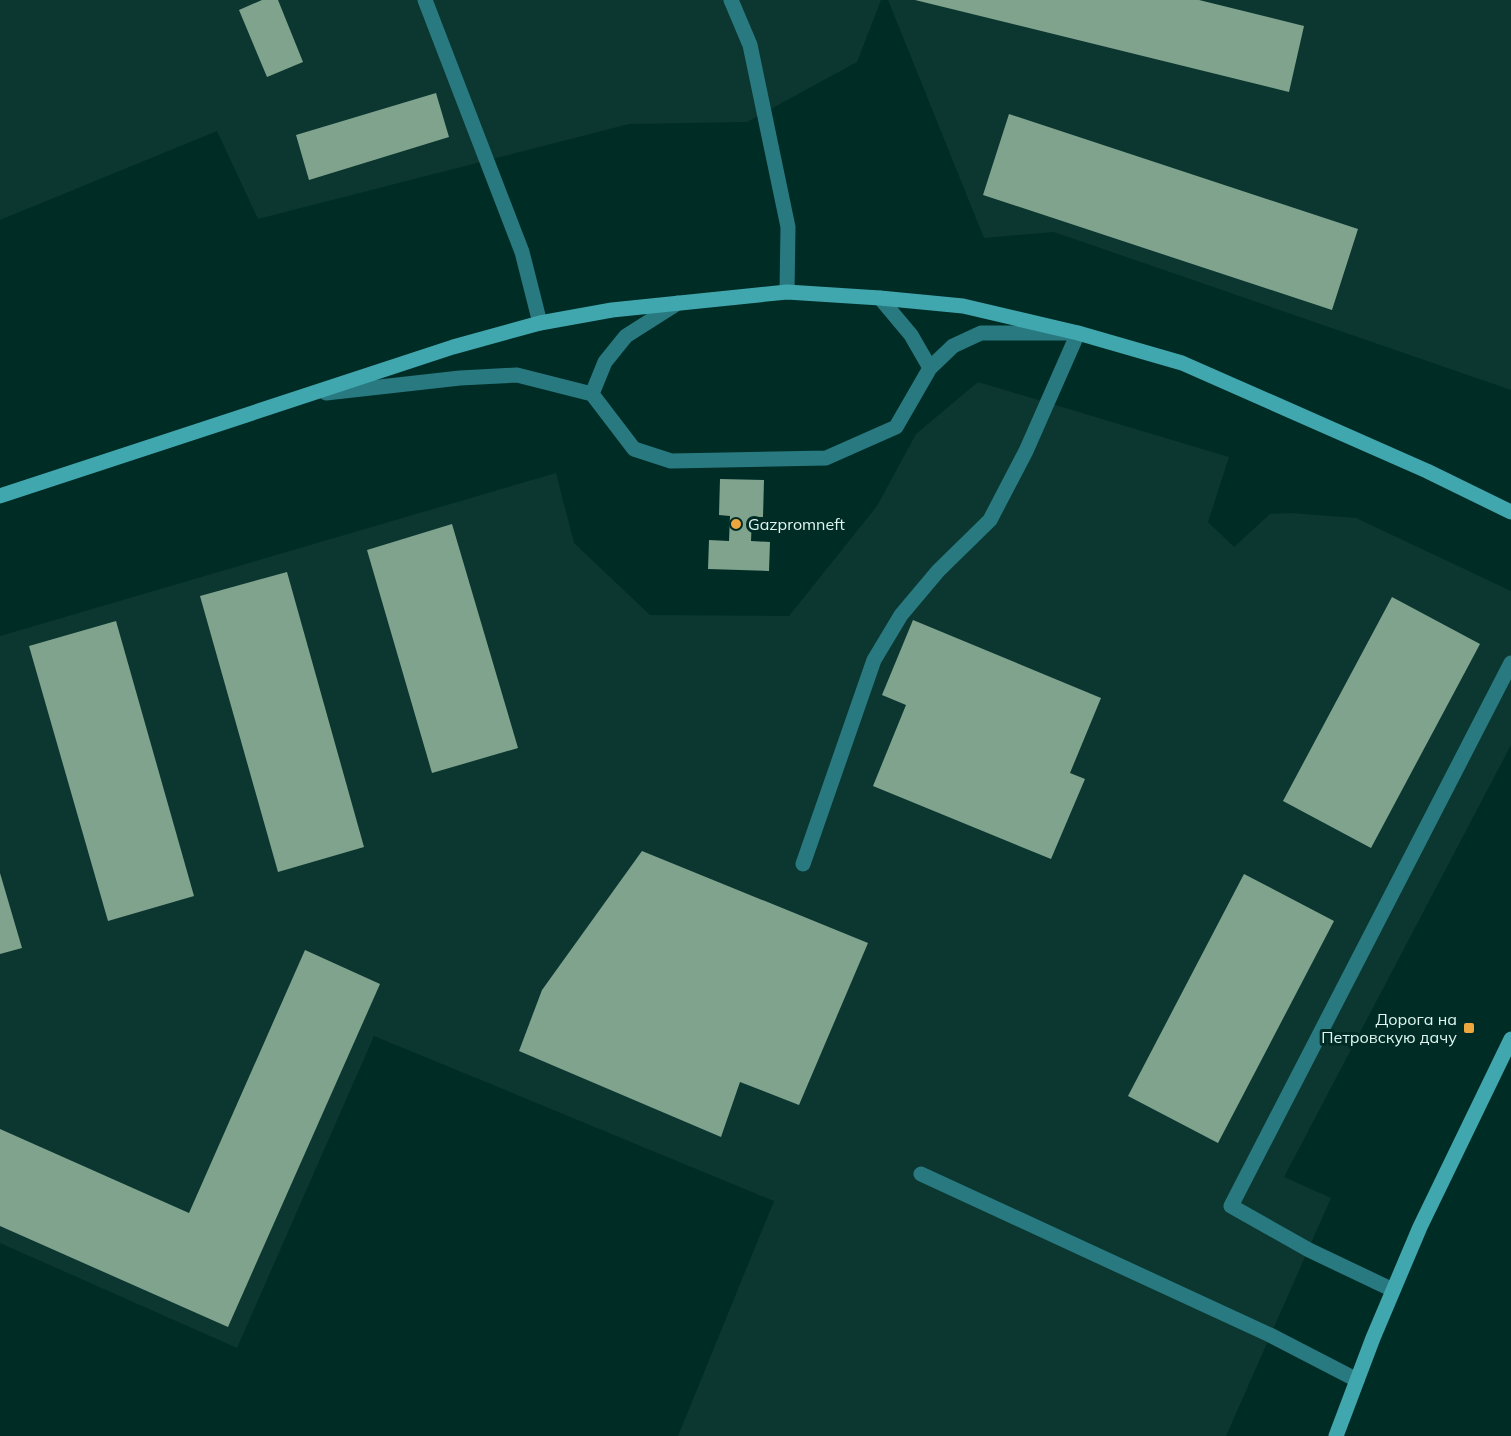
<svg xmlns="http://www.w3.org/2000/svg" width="1511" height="1436" viewBox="0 0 1511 1436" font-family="Mulish,sans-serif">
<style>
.built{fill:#0c3731}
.building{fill:#80a38e}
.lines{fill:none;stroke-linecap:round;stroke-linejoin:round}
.service{stroke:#287a80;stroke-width:15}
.secondary{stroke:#41a7ae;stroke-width:15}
.poi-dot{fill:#eea73c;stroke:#002c26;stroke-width:2}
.labels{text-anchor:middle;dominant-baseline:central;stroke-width:6;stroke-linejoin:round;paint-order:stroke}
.poi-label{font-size:16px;fill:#e0f6f1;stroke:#002c26;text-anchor:start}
</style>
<rect width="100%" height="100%" fill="#002c26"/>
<path class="built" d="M0,0h881l-24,62 -110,60 -118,2 -371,95 -41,-88 -217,89z
M888,0h623v390l-457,-158 -70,6z
M978,382l251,75 -21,65 26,25 36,-33 20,-1 66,5 155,73v154l-227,432 47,21 -105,238h-548l96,-235 -400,-165 -137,312 -237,-105v-607l556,-163 18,70 76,72 139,1 88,-110 39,-72z"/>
<path class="building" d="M262,0h16l25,62 -36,15 -28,-67z
M915,0h284l105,26 -15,66z
M436,93l13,44 -140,43 -13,-45z
M1009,114l349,115 -26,81 -349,-115z
M720,479l44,1 -1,37h-11l-1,24 19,1 -1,29 -61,-2 1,-29 20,1 1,-25 -11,-1z
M452,524l66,224 -86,25 -65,-223z
M287,572l77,275 -86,25 -78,-276z
M1392,597l88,47 -109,204 -88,-47z
M913,620l188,78 -31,75 15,6 -34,80 -178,-73 33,-81 -24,-10z
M116,621l78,275 -86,25 -79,-275z
M642,851l226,92 -69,162 -59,-23 -19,55 -202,-86 23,-61z
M0,873l22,75 -22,6z
M1244,874l90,47 -116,222 -90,-47z
M305,950l75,34 -152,343 -228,-101v-97l189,84z"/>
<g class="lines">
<path class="service" d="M425,0l97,252 18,71
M731,0l19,45 38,182 -1,65
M880,298l31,37 19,33
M326,393l134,-15 57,-3 75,19 42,55 37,12 155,-3 70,-31 34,-59 23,-22 28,-13h97l-52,118 -36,69 -52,51 -37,44 -27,45 -71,204
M592,394l13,-32 21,-26 52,-33
M921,1174l349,161 87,45
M1393,1290l-84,-40 -78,-44 280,-543"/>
<path class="secondary" d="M0,496l453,-149 87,-24 72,-13 175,-18 93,6 83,8 115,27 104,30 245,108 84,41
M1336,1436l37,-98 47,-111 91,-188"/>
</g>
<g class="poi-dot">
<circle cx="736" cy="524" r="6"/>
<rect x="1463" y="1022" width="12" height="12" rx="3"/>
</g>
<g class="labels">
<g class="poi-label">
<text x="748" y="524">Gazpromneft</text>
<text x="1457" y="1019" text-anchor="end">Дорога на<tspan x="1457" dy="18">Петровскую дачу</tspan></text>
</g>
</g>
</svg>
